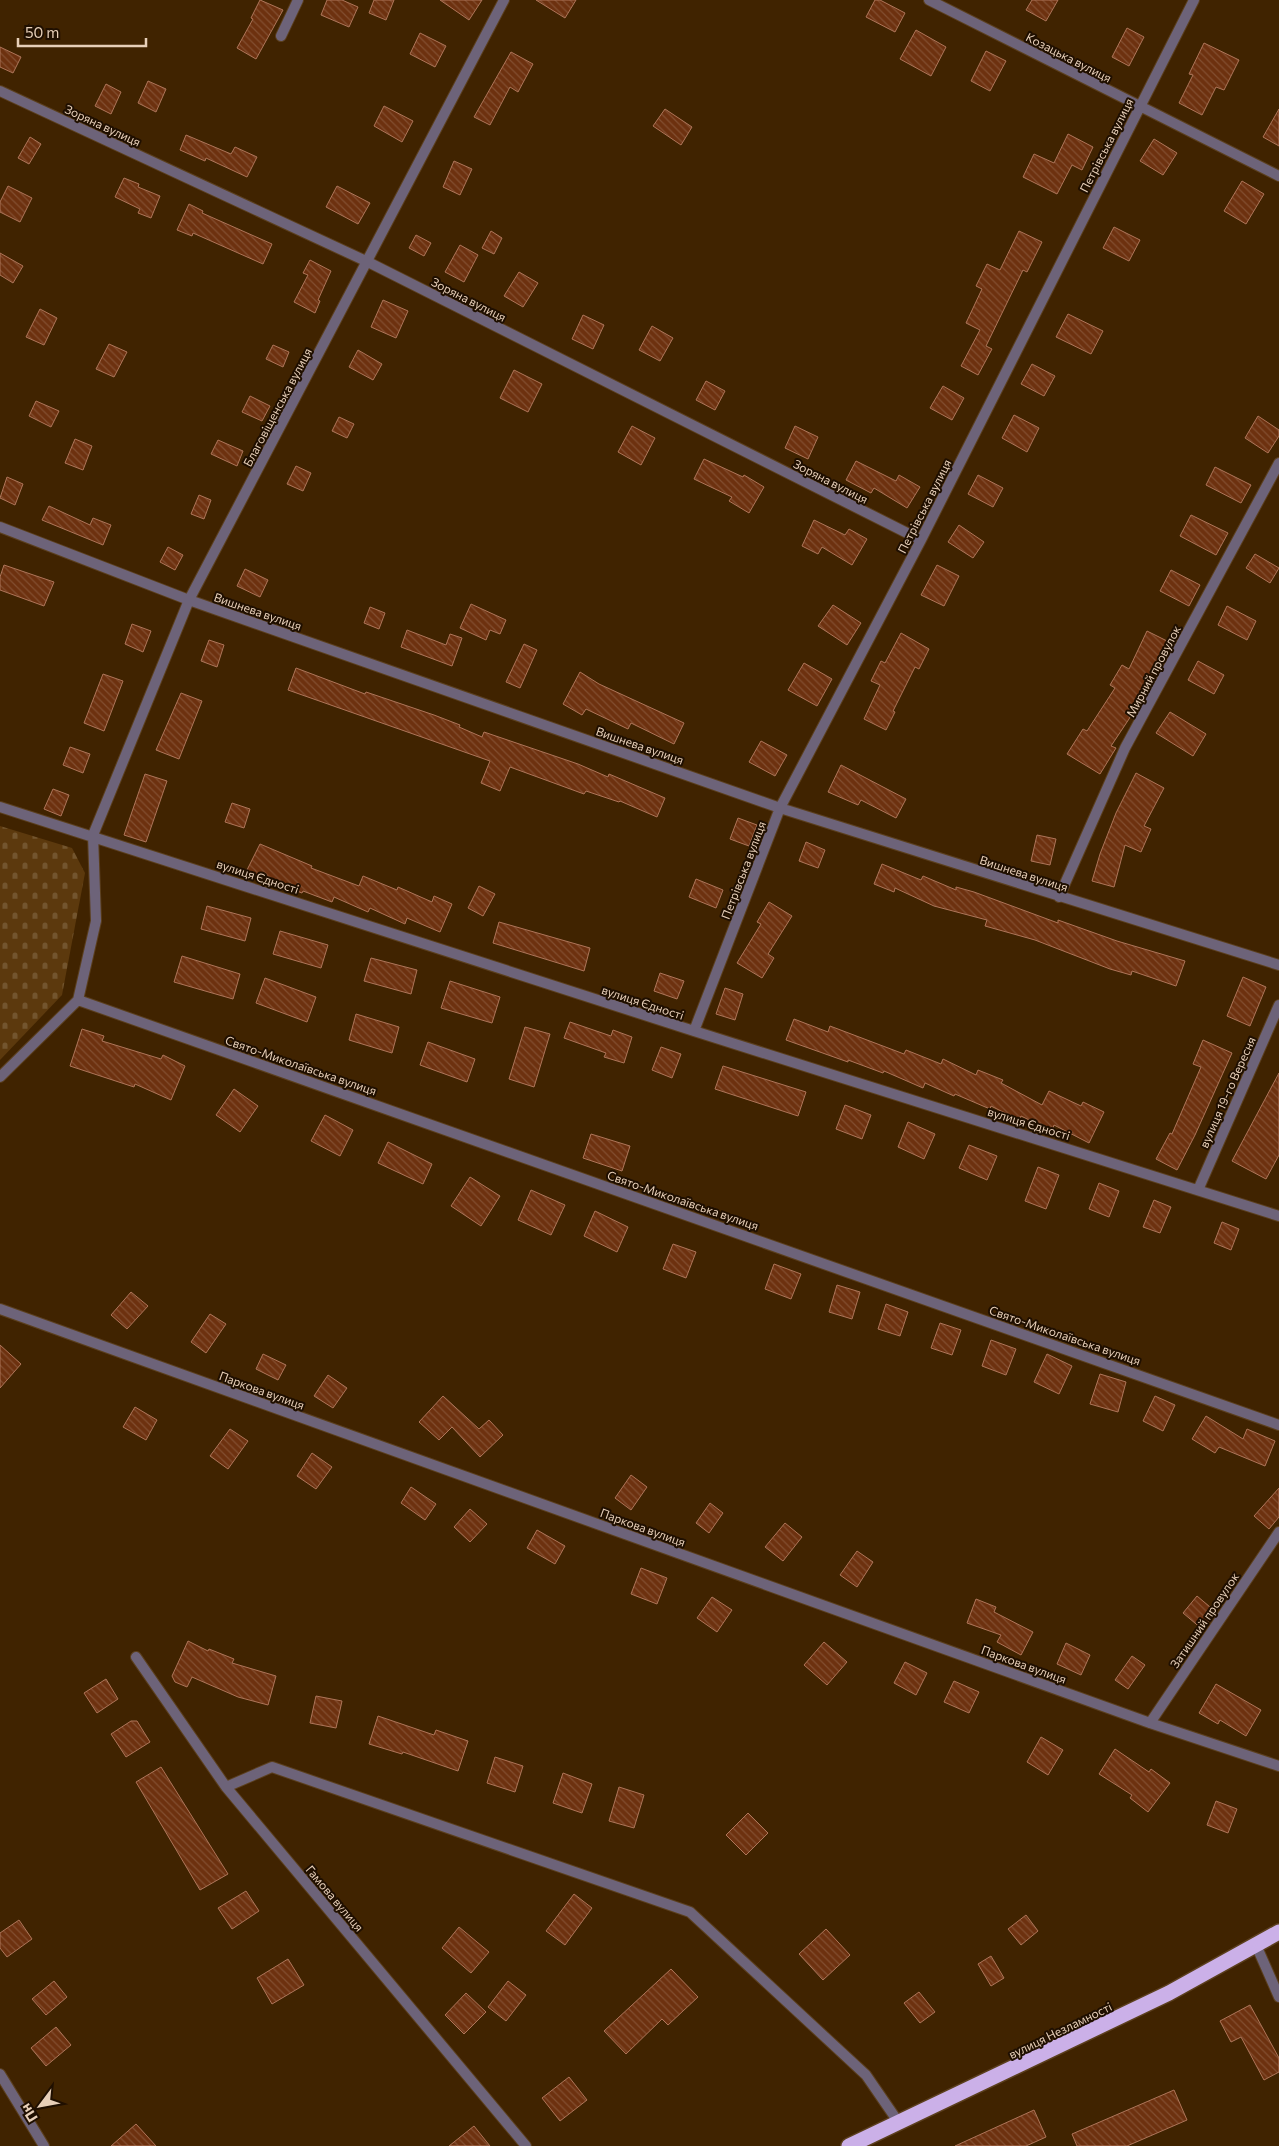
<svg xmlns="http://www.w3.org/2000/svg" width="1279" height="2146" viewBox="0 0 1279 2146" font-family="Commissioner,sans-serif">
<style>
.cemetery{fill:url(#cemetery-stones)}
.building{fill:url(#building-back-hatch);stroke:#ae7559}
.lines{fill:none;stroke-linecap:round;stroke-linejoin:round}
.street-casing{stroke:#5b3f1d;stroke-width:12}
.highway-casing{stroke:#5b3f1d;stroke-width:18}
.street{stroke:#6d6379;stroke-width:10}
.highway{stroke:#cbb0e8;stroke-width:15}
.labels{text-anchor:middle;dominant-baseline:central;stroke-width:4;stroke-linejoin:round;paint-order:stroke}
.street-label{font-size:12px;fill:#e7cfb8;stroke:#1f0f00}
</style>
<defs>
<pattern id="cemetery-stones" width="16" height="16" patternUnits="userSpaceOnUse" patternTransform="scale(1.25)"><rect width="16" height="16" fill="#5c390d"/><path d="M2 7V4a2 2 0 0 1 4 0v3zM10 15v-3a2 2 0 0 1 4 0v3z" fill="#73552e"/></pattern>
<pattern id="building-back-hatch" width="6" height="6" patternUnits="userSpaceOnUse" patternTransform="scale(1.25)"><rect width="6" height="6" fill="#6d310f"/><path d="M-1 5l2 2M0 0l6 6M5-1l2 2" fill="none" stroke="#824e30"/></pattern>
</defs>
<rect width="100%" height="100%" fill="#402300"/>
<path class="cemetery" d="M0,826l72,22 13,25 -23,122 -62,65z"/>
<path class="building" d="M260,0l23,10 -27,49 -19,-11 16,-29 -2,-1z
M327,0h15l16,7 -9,20 -28,-12z
M374,0h20l-8,20 -17,-7z
M440,0h42l-13,20z
M536,0h40l-11,18z
M875,0h5l25,13 -10,19 -29,-15z
M1032,0h26l-12,21 -20,-11z
M1127,28l17,9 -15,29 -17,-9z
M916,30l30,17 -15,29 -31,-17z
M420,33l26,13 -11,21 -25,-13z
M1204,43l35,17 -15,30 -8,-3 -14,28 -23,-12 14,-28 -4,-1z
M0,47l21,10 -8,16 -13,-6z
M986,51l20,10 -16,30 -19,-10z
M511,52l22,12 -15,28 -8,-5 -20,38 -16,-8z
M148,81l18,8 -10,23 -18,-9z
M106,84l15,8 -10,22 -16,-8z
M384,106l29,15 -11,21 -28,-16z
M665,109l27,18 -11,18 -28,-19z
M1279,109v37l-16,-9z
M1068,134l25,13 -11,23 -10,-5 -15,29 -34,-17 11,-23 20,9z
M186,135l45,19 4,-7 22,10 -10,20 -41,-19 -1,3 -25,-11z
M30,137l11,7 -12,20 -11,-6z
M1154,139l23,14 -14,22 -23,-14z
M454,161l18,8 -12,26 -17,-8z
M124,178l15,6 -1,3 22,9 -9,22 -13,-5 2,-4 -25,-12z
M1242,181l22,13 -18,30 -22,-13z
M8,186l24,12 -12,24 -20,-10v-10z
M337,186l33,17 -12,21 -32,-17z
M189,204l14,7 -1,2 70,31 -9,20 -70,-31 -1,3 -15,-6z
M1114,227l26,13 -11,21 -26,-13z
M491,231l11,7 -8,16 -12,-6z
M1019,231l23,11 -15,30 -4,-2 -37,76 6,3 -14,26 -17,-9 19,-36 -14,-7 16,-34 -6,-3 11,-22 13,6z
M416,235l15,8 -7,13 -15,-8z
M460,245l18,10 -14,27 -19,-10z
M0,253l23,13 -10,17 -13,-8z
M310,260l21,11 -13,29 2,1 -5,12 -21,-11 14,-27 -5,-2z
M519,272l19,11 -15,24 -19,-11z
M383,300l25,11 -12,27 -25,-11z
M40,309l17,9 -13,27 -18,-8z
M1068,314l35,17 -12,23 -35,-17z
M583,315l21,10 -11,24 -21,-10z
M652,326l21,12 -13,23 -21,-11z
M109,344l18,8 -13,25 -18,-8z
M273,345l16,7 -6,15 -17,-8z
M358,350l24,14 -9,16 -24,-13z
M1032,364l23,12 -11,20 -23,-12z
M514,370l28,14 -14,28 -28,-14z
M706,381l19,10 -10,19 -19,-10z
M943,386l21,12 -12,22 -22,-12z
M250,396l20,10 -8,15 -20,-9z
M36,401l23,10 -8,16 -22,-11z
M1014,415l25,13 -12,24 -25,-14z
M1258,416l21,14v6l-11,17 -23,-15z
M339,417l15,7 -7,14 -15,-7z
M632,426l23,12 -14,27 -23,-13z
M795,426l23,11 -10,22 -23,-11z
M75,439l17,7 -9,24 -18,-7z
M218,440l25,11 -6,15 -26,-12z
M704,459l39,18 1,-2 20,12 -15,26 -20,-12 3,-4 -38,-18z
M856,461l40,20 3,-6 21,12 -13,21 -33,-20 -3,5 -25,-13z
M296,466l15,7 -8,18 -16,-7z
M1215,467l36,18 -10,18 -35,-18z
M978,475l25,13 -10,19 -25,-13z
M7,477l16,7 -8,21 -15,-7z
M199,495l12,5 -7,19 -13,-5z
M49,506l41,19 3,-7 18,7 -8,20 -61,-25z
M1191,515l37,18 -12,22 -36,-19z
M814,520l31,15 4,-6 18,10 -15,26 -30,-18 -4,7 -16,-8z
M959,525l25,17 -11,16 -25,-16z
M168,547l15,8 -8,15 -15,-8z
M1255,554l24,14 -9,15 -24,-15z
M4,565l50,17 -10,24 -44,-16v-13z
M937,565l22,11 -15,30 -23,-11z
M245,569l23,11 -8,17 -23,-11z
M1171,570l29,15 -11,21 -29,-15z
M471,604l35,16 -6,14 -10,-4 -4,10 -26,-12z
M833,605l28,18 -14,22 -29,-19z
M1227,606l29,15 -9,19 -29,-15z
M370,607l15,6 -6,16 -15,-6z
M132,624l19,7 -8,21 -18,-8z
M407,630l39,15 4,-11 12,4 -10,28 -51,-19z
M1147,631l22,11 -40,77 -18,27 5,2 -16,26 -33,-20 16,-25 4,2 28,-43 -5,-3 12,-20 7,4z
M901,633l28,16 -10,20 -4,-2 -22,44 2,1 -9,18 -22,-11 16,-34 -9,-4 10,-20 4,2z
M209,640l15,5 -7,22 -16,-6z
M524,644l13,6 -17,38 -14,-6z
M1198,661l26,14 -10,19 -26,-14z
M804,663l28,16 -15,27 -29,-16z
M296,668l69,26 1,-2 68,23 26,10 -1,2 23,10 2,-5 94,32 30,13 1,-3 56,24 -8,19 -37,-16 -1,1 -33,-11 -2,3 -74,-27 -10,24 -19,-8 9,-22 -202,-71z
M580,672l19,12 85,39 -10,21 -43,-21 -3,6 -42,-20 -4,6 -19,-11z
M103,674l20,7 -19,50 -20,-8z
M181,693l21,8 -23,58 -23,-9z
M1170,712l36,22 -13,22 -37,-23z
M761,741l26,14 -12,21 -26,-14z
M70,747l20,7 -7,19 -20,-8z
M841,765l65,34 -10,19 -35,-18 -3,5 -30,-13z
M1136,773l28,15 -20,38 7,3 -10,23 -16,-7 -11,42 -22,-6 8,-27 16,-41z
M145,774l22,7 -21,61 -22,-7z
M53,789l16,6 -8,21 -17,-7z
M232,803l18,6 -6,19 -19,-6z
M738,818l19,7 -8,21 -19,-7z
M1037,835l19,4 -6,26 -19,-4z
M806,842l19,8 -7,18 -19,-7z
M260,844l52,22 -1,2 48,18 4,-10 34,14 1,-3 34,15 2,-6 18,8 -12,28 -33,-14 -2,6 -35,-16 -2,4 -34,-15 -2,5 -29,-11 -1,2 -36,-14 -1,2 -19,-9z
M882,864l39,16 2,-4 33,14v-3l18,5 84,31v-3l59,21 68,20 -9,25 -44,-15 -1,4 -21,-6 -75,-29 -50,-14 2,-6 -53,-14 -39,-18 -1,4 -20,-8z
M696,879l27,11 -7,18 -27,-11z
M479,886l16,8 -12,22 -15,-8z
M769,902l23,14 -24,38 6,4 -12,20 -25,-15 24,-39 -4,-2z
M207,906l44,12 -6,23 -44,-12z
M499,922l91,26 -6,23 -91,-28z
M280,931l48,14 -7,23 -48,-14z
M182,956l58,18 -7,25 -59,-17z
M371,958l46,12 -6,24 -47,-13z
M660,973l24,8 -7,18 -23,-8z
M1243,977l23,10 -16,39 -23,-10z
M265,978l51,19 -9,25 -51,-19z
M450,981l50,16 -8,26 -51,-15z
M725,988l18,6 -8,26 -19,-6z
M356,1014l43,13 -7,26 -43,-13z
M794,1019l34,13 2,-6 74,28 2,-4 35,14 2,-5 33,16 2,-5 25,10 -2,3 41,22 7,-14 32,15 2,-4 21,10 -15,31 -35,-18 -2,6 -31,-15 -2,4 -28,-14 -1,3 -35,-15 -1,2 -29,-13 -2,5 -39,-17 -1,2 -35,-13v2l-62,-22z
M570,1022l41,14 2,-6 19,7 -8,26 -20,-6 2,-4 -42,-15z
M525,1027l25,7 -16,53 -25,-8z
M82,1029l22,7 -2,5 59,18 2,-4 22,11 -14,34 -36,-16 -1,3 -64,-21z
M1203,1040l29,13 -37,82 -18,35 -21,-11 14,-26 2,1 29,-67 -8,-3z
M428,1042l47,17 -8,23 -47,-17z
M661,1047l20,7 -9,24 -20,-8z
M723,1066l83,26 -8,24 -83,-27z
M1279,1073v82l-13,24 -34,-18z
M234,1089l24,17 -18,26 -24,-17z
M845,1105l26,10 -9,24 -26,-10z
M325,1115l28,15 -13,26 -29,-15z
M908,1122l27,12 -11,25 -26,-12z
M591,1134l39,12 -8,25 -39,-13z
M388,1142l44,22 -9,20 -45,-21z
M969,1145l28,11 -10,24 -28,-12z
M1038,1167l21,8 -13,34 -21,-8z
M470,1177l30,19 -19,30 -30,-20z
M1099,1183l20,8 -10,26 -20,-8z
M531,1190l34,15 -14,30 -33,-15z
M1154,1200l17,7 -11,26 -17,-6z
M595,1211l33,16 -11,25 -33,-16z
M1222,1222l17,7 -8,21 -17,-7z
M673,1244l23,8 -10,26 -23,-9z
M774,1264l27,10 -10,25 -26,-10z
M837,1285l23,7 -8,27 -23,-7z
M131,1292l17,14 -21,23 -16,-14z
M886,1304l22,8 -8,24 -22,-7z
M210,1314l16,10 -20,29 -15,-11z
M940,1323l21,7 -9,25 -21,-7z
M991,1340l25,9 -10,26 -24,-9z
M0,1345l21,19 -21,24z
M263,1354l23,11 -8,15 -22,-11z
M1047,1354l25,12 -13,28 -25,-12z
M1100,1374l26,8 -8,30 -28,-8z
M328,1375l19,13 -14,20 -19,-12z
M443,1396l36,33 10,-9 14,15 -23,22 -28,-30 -13,13 -20,-18z
M1155,1396l20,9 -12,26 -20,-10z
M135,1407l22,13 -11,20 -23,-13z
M1206,1416l37,23 4,-10 28,12 -10,25 -46,-19 -4,6 -23,-14z
M230,1429l18,12 -20,28 -18,-13z
M312,1453l20,14 -16,22 -19,-13z
M631,1475l16,12 -16,23 -16,-12z
M411,1487l25,17 -11,16 -24,-17z
M1279,1488v29l-10,12 -15,-13z
M710,1503l13,10 -14,20 -13,-10z
M470,1509l17,15 -17,18 -16,-15z
M785,1523l17,14 -19,24 -18,-14z
M537,1530l28,16 -10,18 -28,-16z
M857,1551l16,11 -16,25 -17,-12z
M641,1568l26,10 -10,26 -26,-10z
M1197,1596l19,16 -14,17 -19,-16z
M712,1597l20,13 -15,22 -20,-14z
M976,1599l20,8 -2,5 39,20 -12,23 -24,-13 4,-7 -34,-12z
M188,1641l20,10 1,-2 25,10 -2,4 44,13 -8,29 -30,-8 -46,-20 -5,10 -12,-5 -3,-6z
M824,1642l23,20 -20,23 -23,-20z
M1066,1643l24,12 -9,20 -24,-11z
M1132,1656l13,9 -17,24 -13,-9z
M905,1662l22,11 -11,22 -22,-12z
M106,1679l12,20 -21,14 -13,-20z
M954,1681l25,11 -10,21 -25,-11z
M1216,1684l45,26 -15,26 -26,-16 -2,4 -19,-11z
M316,1696l26,5 -6,27 -26,-5z
M378,1716l56,19 2,-5 32,11 -10,30 -55,-19 -1,2 -33,-10z
M131,1721h6l13,21 -24,15 -15,-23z
M1041,1737l22,13 -15,25 -21,-13z
M1115,1749l34,23 2,-3 19,14 -22,29 -18,-14 2,-3 -33,-21z
M495,1757l28,9 -8,26 -28,-9z
M161,1767l67,107 -28,16 -64,-108z
M563,1773l29,11 -10,29 -29,-10z
M619,1787l25,8 -10,33 -25,-7z
M1216,1801l21,8 -9,24 -21,-8z
M748,1813l20,20 -22,22 -20,-20z
M246,1891l13,20 -27,18 -14,-21z
M574,1894l18,14 -27,37 -19,-14z
M1026,1915l12,16 -17,14 -13,-16z
M19,1920l13,19 -25,18 -7,-9v-15z
M459,1927l30,25 -18,21 -29,-25z
M826,1929l24,26 -27,25 -24,-26z
M991,1956l13,22 -13,8 -13,-22z
M288,1959l16,26 -32,19 -15,-26z
M671,1969l27,28 -30,28 -6,-6 -36,35 -22,-23z
M54,1981l13,16 -21,18 -14,-16z
M508,1981l18,14 -20,26 -18,-14z
M919,1992l16,20 -15,11 -16,-20z
M466,1993l20,19 -22,22 -19,-19z
M1250,2005l29,53v14l-15,8 -23,-43 -10,5 -11,-21z
M56,2027l15,18 -25,21 -15,-18z
M569,2077l18,23 -27,21 -18,-23z
M1174,2090l13,30 -60,26h-50l-5,-12z
M1034,2110l12,27 -20,9h-71z
M136,2124l20,22h-45z
M474,2126l16,20h-41z"/>
<g class="lines">
<defs>
<path id="street" d="M929,0l350,176
M281,36l17,-36
M0,91l368,171 553,278
M0,527l189,73 591,208 499,157
M0,807l694,224 585,185
M1059,897l66,-149 154,-285
M78,1000l1201,425
M694,1031l86,-223 141,-268 273,-540
M0,1077l78,-77 18,-79 -3,-86 96,-235 315,-600
M1198,1190l81,-185
M0,1309l1150,414 129,43
M136,1657l90,130 300,359
M1150,1723l129,-191
M226,1787l46,-20 418,145 176,163 33,48
M1256,1945l23,52
M0,2074l44,72"/>
<path id="highway" d="M849,2146l320,-153 110,-61"/>
</defs>
<use href="#street" class="street-casing"/>
<use href="#highway" class="highway-casing"/>
<use href="#street" class="street"/>
<use href="#highway" class="highway"/>
</g>
<g class="labels">
<g class="street-label">
<text transform="translate(1069 57) rotate(27)">Козацька вулиця</text>
<text transform="translate(103 125) rotate(25)">Зоряна вулиця</text>
<text transform="translate(1106 145) rotate(-63)">Петрівська вулиця</text>
<text transform="translate(469 299) rotate(27)">Зоряна вулиця</text>
<text transform="translate(277 407) rotate(-62)">Благовіщенська вулиця</text>
<text transform="translate(831 481) rotate(27)">Зоряна вулиця</text>
<text transform="translate(924 506) rotate(-63)">Петрівська вулиця</text>
<text transform="translate(258 611) rotate(19)">Вишнева вулиця</text>
<text transform="translate(1153 671) rotate(-62)">Мирний провулок</text>
<text transform="translate(640 745) rotate(19)">Вишнева вулиця</text>
<text transform="translate(743 870) rotate(-69)">Петрівська вулиця</text>
<text transform="translate(1024 873) rotate(18)">Вишнева вулиця</text>
<text transform="translate(258 876) rotate(18)">вулиця Єдності</text>
<text transform="translate(643 1002) rotate(18)">вулиця Єдності</text>
<text transform="translate(301 1065) rotate(19)">Свято-Миколаївська вулиця</text>
<text transform="translate(1227 1092) rotate(-66)">вулиця 19-го Вересня</text>
<text transform="translate(1029 1123) rotate(17)">вулиця Єдності</text>
<text transform="translate(683 1200) rotate(19)">Свято-Миколаївська вулиця</text>
<text transform="translate(1065 1335) rotate(19)">Свято-Миколаївська вулиця</text>
<text transform="translate(262 1390) rotate(20)">Паркова вулиця</text>
<text transform="translate(643 1527) rotate(20)">Паркова вулиця</text>
<text transform="translate(1204 1620) rotate(-56)">Затишний провулок</text>
<text transform="translate(1024 1664) rotate(20)">Паркова вулиця</text>
<text transform="translate(335 1898) rotate(50)">Гамова вулиця</text>
<text transform="translate(1060 2030) rotate(-26)">вулиця Незламності</text>
</g>
</g>
<g transform="translate(40 2106) rotate(238)" stroke="#1f0f00" stroke-width="4" paint-order="stroke">
<path d="M0-4L9 19L0 12L-9 19Z" fill="#e7cfb8"/>
<text y="-8" font-size="14" font-weight="bold" text-anchor="middle" fill="#e7cfb8">Пн</text>
</g>
<path d="M18 38v8h128v-8" fill="none" stroke="#e7cfb8" stroke-width="2.5"/>
<text x="25" y="38" font-size="15" fill="#e7cfb8" stroke="#1f0f00" stroke-width="4" paint-order="stroke">50 m</text>
</svg>
